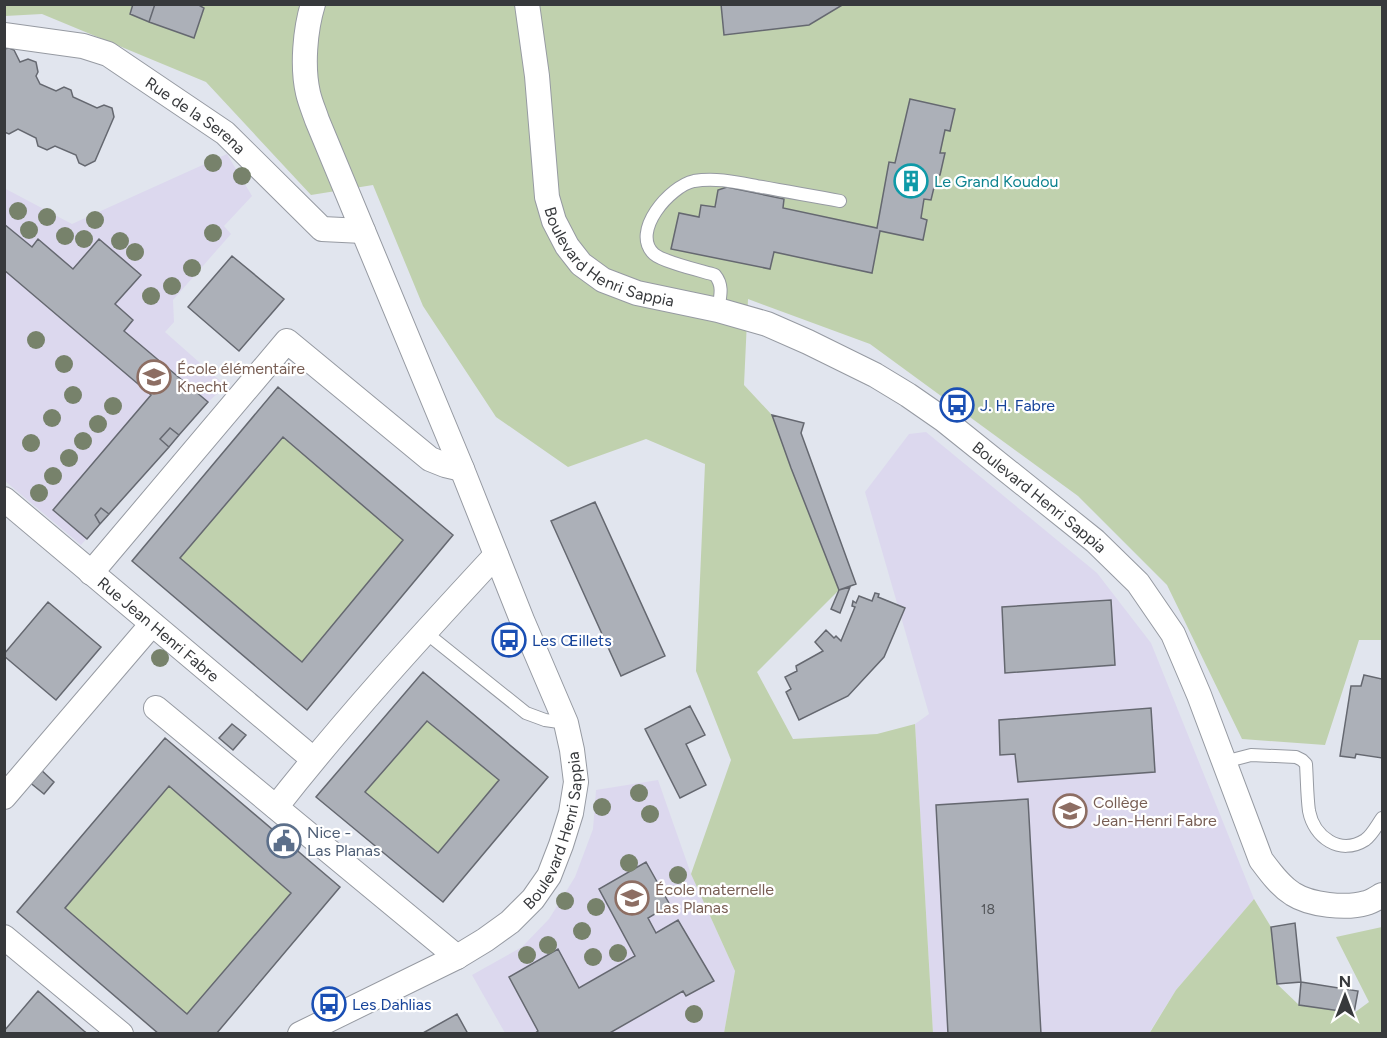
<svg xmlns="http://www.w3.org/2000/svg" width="1387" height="1038" viewBox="0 0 1387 1038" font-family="Figtree,sans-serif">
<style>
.education{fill:#dcd8ee}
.green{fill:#c0d1ae}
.building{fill:#acb0b8;stroke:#656870;stroke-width:1.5;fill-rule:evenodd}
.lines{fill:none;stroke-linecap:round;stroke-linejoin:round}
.lane-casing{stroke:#969aa2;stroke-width:14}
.street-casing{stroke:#969aa2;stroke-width:26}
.lane{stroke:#fff;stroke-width:12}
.street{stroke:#fff;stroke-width:24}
.tree{fill:#77826b}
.labels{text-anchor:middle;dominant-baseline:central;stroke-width:4.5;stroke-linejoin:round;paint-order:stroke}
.number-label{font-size:14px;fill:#54575b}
.street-label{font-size:16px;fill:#37393c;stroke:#fff}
.culture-label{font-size:16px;fill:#0d838f;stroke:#fff;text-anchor:start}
.education-label{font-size:16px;fill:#785e54;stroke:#fff;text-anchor:start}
.transit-label{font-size:16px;fill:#164399;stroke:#fff;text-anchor:start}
.service-label{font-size:16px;fill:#4e5e75;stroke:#fff;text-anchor:start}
</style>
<rect width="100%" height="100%" fill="#e1e5ee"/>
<path class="education" d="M227,154l25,42 -28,30 7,8 -58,66 1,22 -9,10 61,54 -18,16 -127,143 -76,-64 -1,-293 68,36z
M926,432l171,141 54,70 103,256 -78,91 -27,43h-216l-18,-309 14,-10 -64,-222 44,-58z
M658,780l33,94 44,97 -11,62h-219l-33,-58 50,-28 27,-28 26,-42 18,-48 3,-39z"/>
<path class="green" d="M5,4l1377,1v635h-23l-34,105 -83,-6 -75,-154 -89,-89 -208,-152 -122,-45 -4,86 28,30 67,175 -82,82 36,67 84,-5 38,-10 18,309h-209l11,-62 -44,-97 40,-114 -35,-89 9,-207 -59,-25 -78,28 -72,-50 -73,-111 -50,-121 -62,10 -105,-113 -164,-68 -37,2z
M283,437l120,103 -101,122 -122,-104z
M427,721l72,59 -61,73 -73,-61z
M169,786l122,107 -104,121 -122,-106z
M1254,899l17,28 6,57 22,21 55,8 15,-11 -33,-65 46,-10v106l-233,1 27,-44z"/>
<path class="building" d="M133,4h22l-6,18 -19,-8z
M155,4h42l7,4 -10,30 -45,-16z
M721,4h123l-35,21 -85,10z
M9,48l5,2 6,12 8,-3 8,3 2,10 -2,4 4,8 16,7 8,-4 7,3 2,7 24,11 7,-3 8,3 2,9 -19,44 -10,5 -6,-3 -3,-8 -21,-9 -8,4 -9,-4 -2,-8 -18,-9 -9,5 -5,-2v-83z
M910,99l45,10 -5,22 -5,-1 -5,23h5l-5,22h-3l-6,25 -7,-1 -3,19 6,2 -4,20 -43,-9 -8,42 -98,-21 -4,17 -99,-20 8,-36 20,4 2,-12 14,2 3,-17 9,-3 57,12 -1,9 94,20 12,-66 6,1z
M4,224l28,23 6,-8 35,30 26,-30 42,36 -26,29 18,16 -9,11 84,71 -29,33 -9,-7 -10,11 9,8 -60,67 -8,-6 -6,7 5,9 -13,15 -34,-29 98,-115 -147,-125z
M232,256l52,43 -45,52 -51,-44z
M278,387l175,148 -146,175 -175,-149zM283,437l120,103 -101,122 -122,-104z
M772,415l32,8 -3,10 55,151 -17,6 -48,-122z
M170,428l9,7 -10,12 -9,-8z
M595,502l70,154 -44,20 -70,-155z
M101,508l8,6 -9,10 -5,-9z
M850,587l-10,26 -9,-4 8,-19z
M875,593l4,1 -1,3 27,11 -21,49 -36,39 -49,24 -13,-28 5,-3 -6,-12 12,-6 -1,-5 27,-15 -8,-9 11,-12 8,8 2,-2 5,5 14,-34 -3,-1 1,-5 3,2 3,-7 13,5z
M1111,600l4,65 -110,8 -3,-66z
M48,602l53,45 -45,53 -52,-44v-2z
M423,672l125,105 -105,125 -127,-105zM427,721l72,59 -61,73 -73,-61z
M1364,675l18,4v79l-26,-4 -1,4 -15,-2 11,-70h10z
M690,706l15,29 -19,9 20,41 -26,13 -35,-69z
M1151,708l4,64 -137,10 -3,-28 -15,1 -1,-35z
M232,724l14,11 -13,15 -14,-12z
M165,738l175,149 -124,147h-57l-142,-122zM169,786l122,107 -104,121 -122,-106z
M39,768l15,14 -10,12 -16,-13z
M1028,799l13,235h-93l-12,-229z
M646,862l24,43 -22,13 8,15 22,-13 36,61 -28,15 -3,-5 -75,43h-74l4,-3 -29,-54 49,-28 21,39 56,-32 -36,-67z
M1295,923l6,59 -24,2 -6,-57z
M1301,982l57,9 -4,22 -55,-8z
M38,991l46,40 4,3h-84v-3z
M457,1014l11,20h-45v-1z"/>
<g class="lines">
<defs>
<path id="lane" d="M718,310c2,-13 6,-24 -3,-35 -13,-4 -52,-13 -61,-21 -24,-22 16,-68 40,-73 23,-4 46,2 68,6 26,5 52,9 78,14
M425,632l101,81 19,7 21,3
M1224,762l27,-7 45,2 6,3 4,4c1,15 1,32 3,47 5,26 31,45 56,29 7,-5 12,-15 17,-22"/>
<g id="street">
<path id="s1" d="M527,4l10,72 10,121 7,24 13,25 14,18 22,16 34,13 81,17 49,14 41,18 67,33 33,20 36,25 151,121 43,42 35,51 26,61 62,165c9,12 19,26 32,34 17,11 53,15 73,9 5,-1 11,-5 16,-8"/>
<path id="s2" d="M4,35l79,11 25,8 117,79 97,96 41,2"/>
<path id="s3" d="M4,499l309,260"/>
<path d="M91,573l196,-232 143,118 15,6 17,4"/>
<path d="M156,708l301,249"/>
<path d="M4,797l148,-173"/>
<path d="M276,807c69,-88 144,-170 220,-252"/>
<path d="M4,937l117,97"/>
<path id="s4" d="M300,1034l157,-77 28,-17 25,-18 23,-23 16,-23 12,-31 10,-32 5,-31 -4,-32 -6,-27 -44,-103 -60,-151 -145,-349c-3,-9 -7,-18 -9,-27 -6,-26 -3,-63 5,-89"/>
</g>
</defs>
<use href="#lane" class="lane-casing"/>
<use href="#street" class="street-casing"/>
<use href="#lane" class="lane"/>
<use href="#street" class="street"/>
</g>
<g class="tree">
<circle cx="213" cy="163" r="9"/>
<circle cx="242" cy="176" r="9"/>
<circle cx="18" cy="211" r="9"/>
<circle cx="47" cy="217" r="9"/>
<circle cx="95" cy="220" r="9"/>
<circle cx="29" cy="230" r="9"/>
<circle cx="213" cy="233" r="9"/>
<circle cx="65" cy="236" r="9"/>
<circle cx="84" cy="239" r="9"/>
<circle cx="120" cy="241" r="9"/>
<circle cx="135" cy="252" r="9"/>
<circle cx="192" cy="268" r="9"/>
<circle cx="172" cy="286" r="9"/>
<circle cx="151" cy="296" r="9"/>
<circle cx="36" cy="340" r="9"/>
<circle cx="64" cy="364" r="9"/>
<circle cx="73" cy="395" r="9"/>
<circle cx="113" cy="406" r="9"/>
<circle cx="52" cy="418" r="9"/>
<circle cx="98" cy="424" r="9"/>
<circle cx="83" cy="441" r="9"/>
<circle cx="31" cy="443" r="9"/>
<circle cx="69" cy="458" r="9"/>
<circle cx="53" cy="476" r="9"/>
<circle cx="39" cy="493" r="9"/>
<circle cx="160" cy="658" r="9"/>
<circle cx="639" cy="793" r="9"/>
<circle cx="602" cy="807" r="9"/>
<circle cx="650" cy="814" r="9"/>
<circle cx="629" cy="863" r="9"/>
<circle cx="678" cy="875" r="9"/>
<circle cx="565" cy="901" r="9"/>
<circle cx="596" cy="907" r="9"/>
<circle cx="582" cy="931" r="9"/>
<circle cx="548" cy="945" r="9"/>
<circle cx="618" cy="953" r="9"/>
<circle cx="527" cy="955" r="9"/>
<circle cx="593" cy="957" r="9"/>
<circle cx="694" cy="1014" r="9"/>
</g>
<defs>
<symbol id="building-ring" viewBox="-11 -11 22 22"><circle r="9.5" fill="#fff" stroke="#0f9aa8" stroke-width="1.5"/><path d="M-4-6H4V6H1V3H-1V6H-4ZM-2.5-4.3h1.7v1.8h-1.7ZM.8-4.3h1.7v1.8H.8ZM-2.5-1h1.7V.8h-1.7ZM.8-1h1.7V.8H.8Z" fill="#0f9aa8"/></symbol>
<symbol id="school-ring" viewBox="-11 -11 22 22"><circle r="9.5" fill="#fff" stroke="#8d6e63" stroke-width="1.5"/><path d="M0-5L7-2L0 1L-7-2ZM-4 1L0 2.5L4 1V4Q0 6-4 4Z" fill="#8d6e63"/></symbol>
<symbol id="bus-ring" viewBox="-11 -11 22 22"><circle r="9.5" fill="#fff" stroke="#1a4fb4" stroke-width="1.5"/><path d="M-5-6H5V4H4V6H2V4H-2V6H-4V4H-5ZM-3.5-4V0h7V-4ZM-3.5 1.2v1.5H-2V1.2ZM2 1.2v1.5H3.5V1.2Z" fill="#1a4fb4"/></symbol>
<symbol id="civic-ring" viewBox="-11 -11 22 22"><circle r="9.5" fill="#fff" stroke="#5c6f8a" stroke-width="1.5"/><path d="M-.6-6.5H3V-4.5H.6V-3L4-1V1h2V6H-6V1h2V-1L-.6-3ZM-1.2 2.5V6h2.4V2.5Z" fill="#5c6f8a"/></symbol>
</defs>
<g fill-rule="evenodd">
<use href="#building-ring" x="892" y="162" width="38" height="38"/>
<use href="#school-ring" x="135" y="358" width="38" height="38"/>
<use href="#bus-ring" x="938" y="386" width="38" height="38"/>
<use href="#bus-ring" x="490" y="621" width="38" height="38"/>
<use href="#school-ring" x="1051" y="792" width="38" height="38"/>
<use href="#civic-ring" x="265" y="822" width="38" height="38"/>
<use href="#school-ring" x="613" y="879" width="38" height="38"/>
<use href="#bus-ring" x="310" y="985" width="38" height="38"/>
</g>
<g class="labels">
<g class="number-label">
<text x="988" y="909">18</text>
</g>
<g class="street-label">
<text stroke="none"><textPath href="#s2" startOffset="213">Rue de la Serena</textPath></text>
<text stroke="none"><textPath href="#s1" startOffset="288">Boulevard Henri Sappia</textPath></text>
<text stroke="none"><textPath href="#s1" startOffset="792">Boulevard Henri Sappia</textPath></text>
<text stroke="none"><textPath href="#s3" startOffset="202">Rue Jean Henri Fabre</textPath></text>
<text stroke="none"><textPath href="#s4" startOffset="344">Boulevard Henri Sappia</textPath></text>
</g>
<g class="culture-label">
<text x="934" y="181">Le Grand Koudou</text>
</g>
<g class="education-label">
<text x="177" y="368">École élémentaire<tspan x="177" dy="18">Knecht</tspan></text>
<text x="1093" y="802">Collège<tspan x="1093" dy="18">Jean-Henri Fabre</tspan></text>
<text x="655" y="889">École maternelle<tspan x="655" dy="18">Las Planas</tspan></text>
</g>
<g class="transit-label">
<text x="980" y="405">J. H. Fabre</text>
<text x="532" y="640">Les Œillets</text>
<text x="352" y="1004">Les Dahlias</text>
</g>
<g class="service-label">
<text x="307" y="832">Nice -<tspan x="307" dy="18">Las Planas</tspan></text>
</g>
</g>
<rect width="1387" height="1038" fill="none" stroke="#37393c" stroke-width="12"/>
<g transform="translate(1345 996)" stroke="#ffffff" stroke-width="4.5" paint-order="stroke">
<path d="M0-4.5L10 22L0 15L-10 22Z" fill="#37393c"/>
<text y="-9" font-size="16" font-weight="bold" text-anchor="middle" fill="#37393c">N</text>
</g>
</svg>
